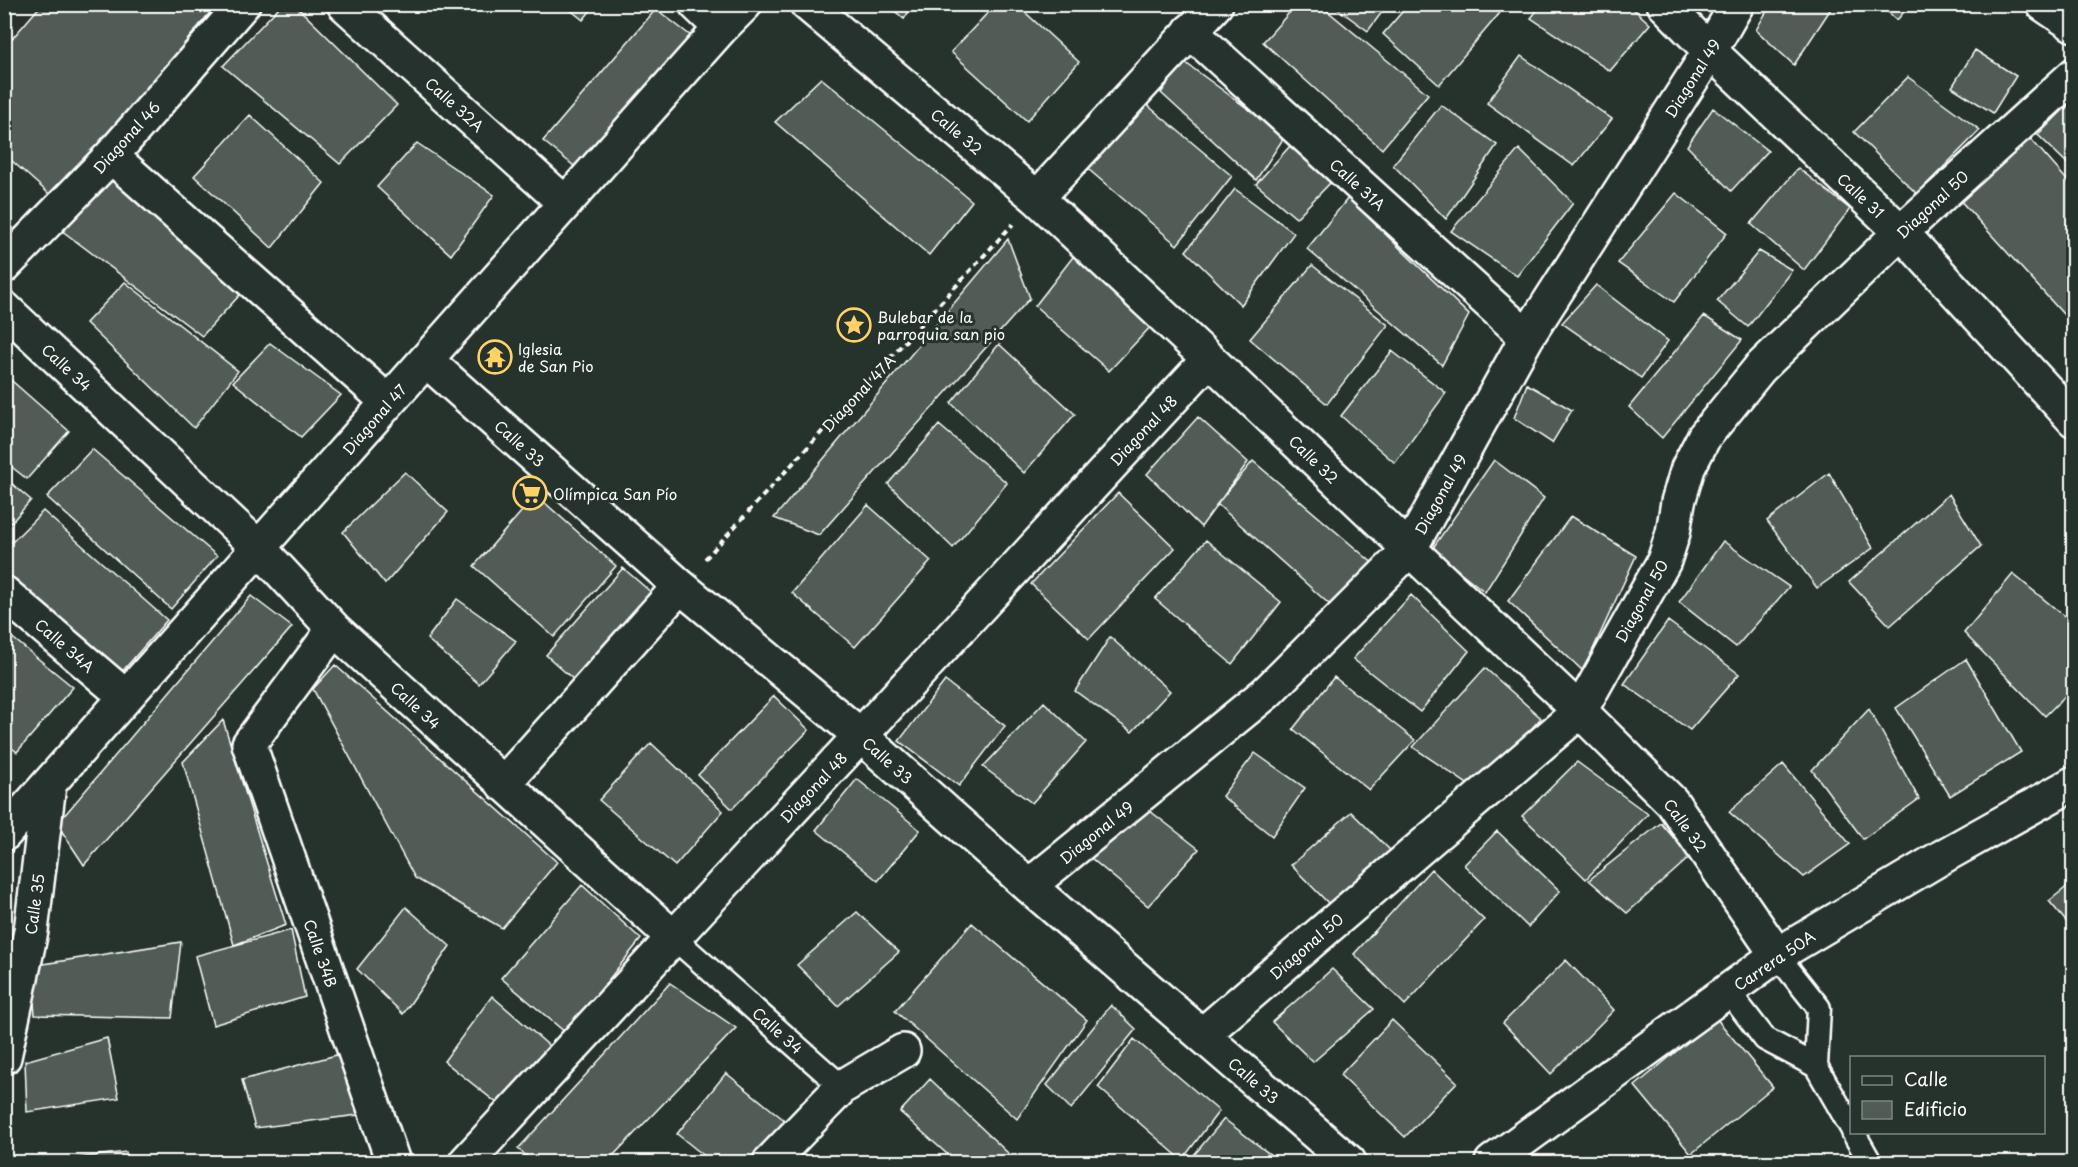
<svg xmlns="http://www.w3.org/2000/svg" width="2078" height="1167" viewBox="0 0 2078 1167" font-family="'Playpen Sans',sans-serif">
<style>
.building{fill:#515c57;stroke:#fff;stroke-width:1.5}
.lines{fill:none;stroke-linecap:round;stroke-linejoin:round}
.lane-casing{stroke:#fff;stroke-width:27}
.street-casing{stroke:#fff;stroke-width:38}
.secondary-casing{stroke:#fff;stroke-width:38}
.path{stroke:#fff;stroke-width:4;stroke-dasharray:6 4.5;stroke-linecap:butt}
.lane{stroke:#26332d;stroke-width:22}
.street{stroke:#26332d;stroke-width:33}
.secondary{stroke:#26332d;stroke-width:33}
.labels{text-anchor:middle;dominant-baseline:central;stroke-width:6;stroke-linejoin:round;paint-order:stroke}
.street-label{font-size:15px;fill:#fff;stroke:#26332d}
.poi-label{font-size:15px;fill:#fff;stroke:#26332d;text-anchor:start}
</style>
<rect width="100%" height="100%" fill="#26332d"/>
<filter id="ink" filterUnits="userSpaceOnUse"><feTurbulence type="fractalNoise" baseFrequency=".0167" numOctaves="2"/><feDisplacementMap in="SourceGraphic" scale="12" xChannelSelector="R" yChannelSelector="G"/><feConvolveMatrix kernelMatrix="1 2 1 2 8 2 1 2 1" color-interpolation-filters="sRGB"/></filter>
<g filter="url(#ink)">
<path class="building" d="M42,4h175l-161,196 -52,-46v-106z
M282,4h12l103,101 -57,59 -117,-98z
M563,4h33l-13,16z
M887,4h27l-10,15z
M996,4h20l63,58 -52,59 -76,-69z
M1297,4h22l109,90 -46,55 -119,-107z
M1331,4h57l-20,27z
M1409,4h90l5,4 -65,77 -56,-51z
M1542,4h86l22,20 -40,47 -79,-53z
M1771,4h63l-40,61 -38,-35z
M1879,4h32l-14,16z
M656,9l39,30 -111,135 -41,-33z
M1975,50l41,26 -23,37 -41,-26z
M1521,56l91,63 -38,47 -87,-63z
M1183,61l102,75 -29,44 -95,-87z
M1908,77l72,53 -63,64 -63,-62z
M821,78l151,123 -43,54 -154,-133z
M2073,100h1v70l-36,-35z
M1146,104l86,72 -55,69 -89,-76z
M1441,105l56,40 -51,74 -53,-54z
M1713,108l55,43 -37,40 -44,-45z
M250,115l74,68 -52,65 -78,-72z
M2022,129l52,59v138l-117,-129z
M417,143l77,52 -43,60 -74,-68z
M1290,146l45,32 -39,40 -40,-34z
M1519,149l54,54 -56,73 -66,-45z
M1798,168l52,41 -46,61 -53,-46z
M114,172l134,114 -46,50 -141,-106z
M1235,189l59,44 -53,72 -55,-54z
M1676,193l51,40 -53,69 -56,-39z
M1348,198l121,117 -27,50 -135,-116z
M1008,239l22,59 -211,237 -45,-17z
M1079,249l76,73 -46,49 -74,-65z
M1759,251l33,19 -44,57 -31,-26z
M1312,265l76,60 -61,79 -77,-65z
M125,282l113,89 -44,57 -108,-105z
M1596,285l72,56 -27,37 -79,-55z
M1704,316l38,24 -80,98 -33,-31z
M270,343l71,52 -40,42 -68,-55z
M999,344l76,70 -51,59 -73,-70z
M1392,351l54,42 -51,70 -54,-47z
M4,374l65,57 -42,48 -23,-18z
M1527,384l45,26 -20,33 -38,-25z
M1198,417l50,45 -47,65 -54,-53z
M939,425l68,58 -54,65 -65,-64z
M92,449l125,107 -46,53 -124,-112z
M1494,460l50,38 -59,94 -53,-43z
M1253,461l122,104 -37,47 -121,-108z
M405,472l43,40 -63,72 -42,-52z
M1829,473l44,75 -56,40 -50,-67z
M4,477l27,23 -27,31z
M1118,493l57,55 -86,91 -58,-55z
M1949,494l32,52 -91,80 -41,-44z
M536,495l80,71 -62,71 -80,-71z
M868,505l63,56 -76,86 -63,-54z
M43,511l124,109 -47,54 -116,-98v-26z
M1571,516l65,40 -53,115 -75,-70z
M1206,540l75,62 -49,62 -77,-65z
M1723,541l66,46 -53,60 -57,-45z
M623,568l30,26 -78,87 -29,-26z
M2013,574l61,50v63l-29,29 -81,-83z
M1411,595l58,56 -49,61 -67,-53z
M251,596l41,31 -208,238 -27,-41z
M457,599l59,42 -37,43 -52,-45z
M1668,621l71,53 -49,56 -66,-46z
M4,631l69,56 -56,65 -13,-10z
M1110,637l60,54 -38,41 -57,-41z
M1966,659l55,93 -71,44 -54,-88z
M335,665l222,197 -55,66 -87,-50 -102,-189z
M1485,668l56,50 -65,72 -63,-43z
M1334,677l81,63 -46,50 -76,-61z
M945,681l60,45 -46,60 -60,-45z
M774,696l35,34 -77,79 -34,-34z
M1044,702l42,40 -54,61 -49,-36z
M1869,709l50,90 -56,40 -51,-69z
M223,720l63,205 -52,20 -51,-183z
M651,743l72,68 -48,55 -76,-66z
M1255,753l50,35 -33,48 -50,-40z
M1577,762l71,52 -62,65 -64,-63z
M1783,764l67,80 -46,33 -75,-65z
M857,779l63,51 -42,51 -62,-51z
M1141,804l58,45 -51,57 -69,-58z
M1351,812l41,40 -60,55 -41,-42z
M1661,823l29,34 -63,56 -38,-33z
M1497,831l63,60 -32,36 -64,-62z
M1431,869l53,51 -79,85 -51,-51z
M9,881l-5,37v-31z
M2074,881v50l-25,-30z
M582,885l59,54 -75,94 -65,-55z
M406,907l44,39 -47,68 -46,-45z
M857,912l42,40 -61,54 -41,-41z
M972,923l115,97 -70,99 -122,-108z
M291,930l14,67 -92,28 -18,-69z
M181,942l-9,76 -137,-3 -4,-49z
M1566,960l48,50 -63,64 -48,-51z
M1332,969l42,40 -61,53 -41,-40z
M670,983l66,45 -129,134h-73l-16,-13z
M492,996l63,55 -52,57 -59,-47z
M1111,1005l25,24 -65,80 -24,-24z
M1716,1018l57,69 -82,67 -56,-68z
M1392,1020l65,62 -52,55 -65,-62z
M107,1038l12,60 -92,14 -2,-51z
M1134,1039l85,72 -37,49 -84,-73z
M344,1053l14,62 -103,13 -13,-48z
M726,1073l67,54 -32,35h-49l-35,-28z
M930,1079l80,76 -7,7h-47l-56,-50z
M1224,1119l56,43h-92z
M126,1152l2,10h-83z"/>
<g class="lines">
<defs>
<path id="lane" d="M674,938l168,149
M1777,955l42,53 -3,58
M1728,991l37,48 51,27 36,63
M1853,1132l17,30"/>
<path id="street" d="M344,4l221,199
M696,4l25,24
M807,4l230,194 172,161 371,352 92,91 105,153
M1664,4l46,47 191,181 173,188
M2043,4l31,21
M1190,31l337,306
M111,156l277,246
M1037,198l179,-194
M4,266l107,-110 132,-152
M4,308l255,240 75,81 340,309
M426,360l254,226 181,150 168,150 320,276
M4,593l122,104
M334,629l-85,115 144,418
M503,784l177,-198
M4,834l717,-806 24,-24
M1029,886l237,-193 143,-143 118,-213 183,-286 27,-47
M1202,1035l378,-324 84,-150 9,-28 5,-31 10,-34 16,-31 56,-69 141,-136 173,-157
M4,1057l27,-126 18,-146
M466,1162l743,-803
M770,1162l72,-75 61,-36"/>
<path id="secondary" d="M1492,1162l285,-207 170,-101 127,-71"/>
</defs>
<use href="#lane" class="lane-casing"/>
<use href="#street" class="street-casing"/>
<use href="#secondary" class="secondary-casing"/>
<path class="path" d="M705,559l308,-335"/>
<use href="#lane" class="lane"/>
<use href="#street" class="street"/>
<use href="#secondary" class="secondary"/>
</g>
</g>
<defs>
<symbol id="sight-ring" viewBox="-11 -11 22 22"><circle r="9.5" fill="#26332d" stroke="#ffd166" stroke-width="1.5"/><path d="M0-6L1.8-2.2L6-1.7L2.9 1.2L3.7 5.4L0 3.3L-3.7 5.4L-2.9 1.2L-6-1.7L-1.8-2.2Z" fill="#ffd166"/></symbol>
<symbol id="temple-ring" viewBox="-11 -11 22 22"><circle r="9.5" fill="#26332d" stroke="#ffd166" stroke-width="1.5"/><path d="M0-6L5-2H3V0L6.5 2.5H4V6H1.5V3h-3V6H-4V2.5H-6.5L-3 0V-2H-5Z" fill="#ffd166"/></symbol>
<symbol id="supermarket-ring" viewBox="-11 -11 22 22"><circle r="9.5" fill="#26332d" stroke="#ffd166" stroke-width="1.5"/><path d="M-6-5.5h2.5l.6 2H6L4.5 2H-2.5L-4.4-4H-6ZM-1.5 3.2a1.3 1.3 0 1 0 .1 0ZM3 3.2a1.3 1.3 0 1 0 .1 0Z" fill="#ffd166"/></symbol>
</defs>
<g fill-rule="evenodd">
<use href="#sight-ring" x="835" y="306" width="38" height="38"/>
<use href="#temple-ring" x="476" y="338" width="38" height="38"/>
<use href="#supermarket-ring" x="511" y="474" width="38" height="38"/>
</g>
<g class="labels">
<g class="street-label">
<text transform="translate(1692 78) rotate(-58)">Diagonal 49</text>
<text transform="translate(455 104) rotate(42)">Calle 32A</text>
<text transform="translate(957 131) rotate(40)">Calle 32</text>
<text transform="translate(126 137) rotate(-48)">Diagonal 46</text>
<text transform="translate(1358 184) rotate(42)">Calle 31A</text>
<text transform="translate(1861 195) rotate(43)">Calle 31</text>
<text transform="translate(1932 204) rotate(-43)">Diagonal 50</text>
<text transform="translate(67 367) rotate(43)">Calle 34</text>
<text transform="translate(858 393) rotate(-47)">Diagonal 47A</text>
<text transform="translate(374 419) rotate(-49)">Diagonal 47</text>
<text transform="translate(1143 430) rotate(-47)">Diagonal 48</text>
<text transform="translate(520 443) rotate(42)">Calle 33</text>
<text transform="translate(1314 459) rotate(44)">Calle 32</text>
<text transform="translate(1440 494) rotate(-61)">Diagonal 49</text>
<text transform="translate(1641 601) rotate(-61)">Diagonal 50</text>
<text transform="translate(65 645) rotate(41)">Calle 34A</text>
<text transform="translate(416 705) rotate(43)">Calle 34</text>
<text transform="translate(888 760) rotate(42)">Calle 33</text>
<text transform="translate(813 787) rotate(-47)">Diagonal 48</text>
<text transform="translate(1686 825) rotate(54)">Calle 32</text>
<text transform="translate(1096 832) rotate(-39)">Diagonal 49</text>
<text transform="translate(34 904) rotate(-82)">Calle 35</text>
<text transform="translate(1306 946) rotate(-41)">Diagonal 50</text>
<text transform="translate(321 953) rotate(71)">Calle 34B</text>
<text transform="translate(1774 960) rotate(-34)">Carrera 50A</text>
<text transform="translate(778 1030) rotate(42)">Calle 34</text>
<text transform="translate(1254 1080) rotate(41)">Calle 33</text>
</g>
<g class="poi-label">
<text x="877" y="316">Bulebar de la<tspan x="877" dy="17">parroquia san pio</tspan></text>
<text x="518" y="348">Iglesia<tspan x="518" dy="17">de San Pio</tspan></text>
<text x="553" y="493">Olímpica San Pío</text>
</g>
</g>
<rect width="2078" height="1167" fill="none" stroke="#26332d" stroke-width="24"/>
<rect x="12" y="12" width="2054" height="1143" fill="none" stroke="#fff" stroke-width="2" filter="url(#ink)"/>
<rect x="1850" y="1056" width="195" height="78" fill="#26332d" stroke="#7d8581" stroke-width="1.5"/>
<rect x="1862" y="1076" width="30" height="9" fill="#26332d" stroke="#7d8581" stroke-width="1.5"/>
<text x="1904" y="1086" font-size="18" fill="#ffffff">Calle</text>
<rect x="1862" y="1101" width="30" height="18" fill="#515c57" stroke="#7d8581" stroke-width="1.5"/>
<text x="1904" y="1116" font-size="18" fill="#ffffff">Edificio</text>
</svg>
